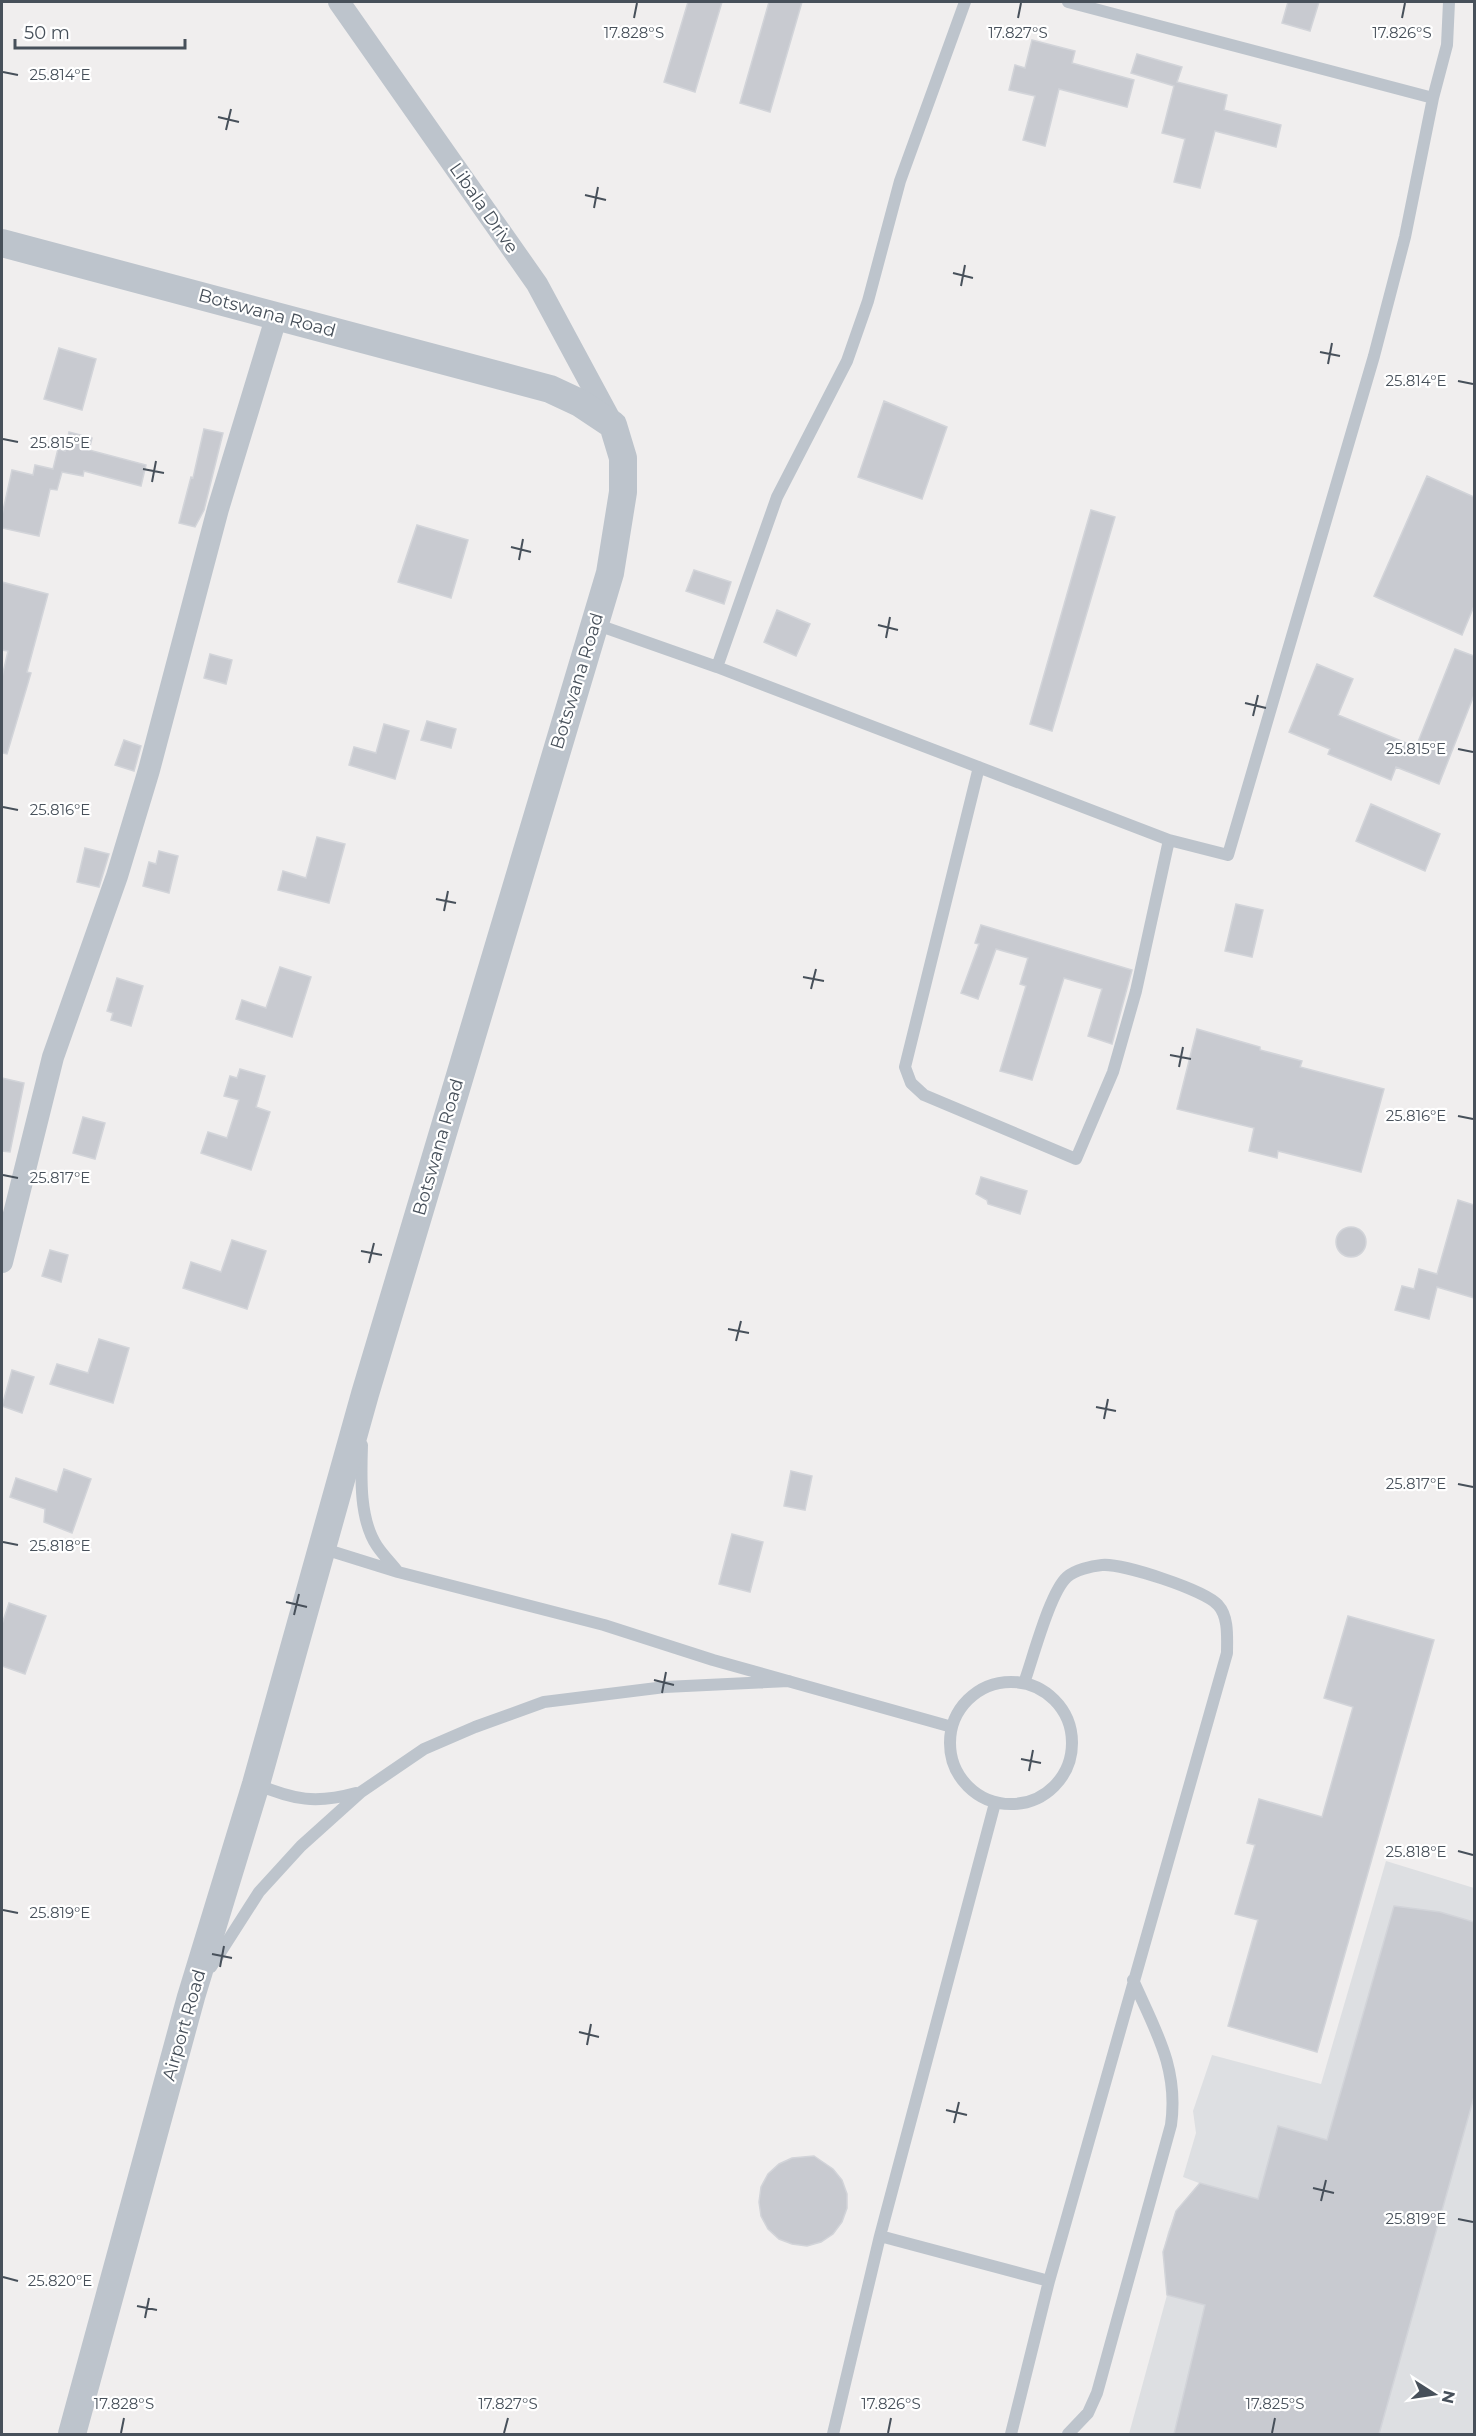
<svg xmlns="http://www.w3.org/2000/svg" width="1476" height="2436" viewBox="0 0 1476 2436" font-family="Montserrat,sans-serif">
<style>
.airport{fill:#dddfe2}
.building{fill:#c8cad0;stroke:#d2d4d9;stroke-width:1.5}
.lines{fill:none;stroke-linecap:round;stroke-linejoin:round}
.service{stroke:#bdc4cc;stroke-width:12}
.minor{stroke:#bdc4cc;stroke-width:22}
.tertiary{stroke:#bdc4cc;stroke-width:28}
.ticks{fill:none;stroke:#47505a;stroke-width:2}
.labels{text-anchor:middle;dominant-baseline:central;stroke-width:4.5;stroke-linejoin:round;paint-order:stroke}
.street-label{font-size:18px;fill:#47505a;stroke:#fff}
.ticks-label{font-size:15px;text-anchor:middle;fill:#47505a;stroke:#fff;stroke-width:4.5;stroke-linejoin:round;paint-order:stroke}
</style>
<rect width="100%" height="100%" fill="#f0eeee"/>
<path class="airport" d="M1386,1861l88,27v546h-345l38,-139 -4,-43 5,-20 8,-21 23,-28 -16,-6 13,-44 -3,-22 19,-56 109,29z"/>
<path class="building" d="M688,2h34l-27,90 -31,-10z
M769,2h33l-32,110 -30,-9z
M1288,2h31l-9,29 -28,-8z
M1032,40l43,11 -3,12 62,17 -7,27 -68,-18 -14,57 -22,-6 12,-44 -26,-6 6,-25 10,3z
M1137,54l45,13 -5,15 50,13 -3,15 57,15 -5,22 -61,-16 -15,57 -26,-6 11,-43 -23,-6 12,-47 -43,-13z
M59,348l37,11 -14,51 -38,-11z
M884,401l63,26 -25,72 -64,-22z
M204,429l19,4 -19,77 -9,17 -16,-4 12,-46 2,1z
M69,432l23,6 -3,12 57,15 -5,21 -57,-15 -1,5 -21,-4 -5,18 -7,-1 -11,47 -37,-8v-13l10,-45 21,5 2,-10 18,4 5,-20 7,2z
M1427,476l47,21v109l-12,29 -88,-39z
M1091,510l24,7 -63,214 -22,-7z
M417,525l51,15 -17,58 -53,-16z
M694,570l37,12 -7,22 -38,-13z
M2,582l46,12 -21,78 4,1 -24,81 -5,-1v-76l6,-26 -6,-1z
M777,610l33,14 -14,32 -32,-14z
M1455,649l19,7v39l-35,89 -43,-17 -5,13 -63,-26 2,-5 -41,-17 28,-68 36,15 -15,36 78,32z
M210,654l22,6 -6,24 -22,-6z
M427,721l29,8 -5,19 -30,-8z
M384,724l25,7 -14,48 -46,-14 5,-18 22,6z
M124,740l17,6 -7,25 -19,-6z
M1371,804l69,30 -15,37 -69,-30z
M317,837l28,7 -16,59 -51,-13 5,-19 23,7z
M85,848l24,6 -10,33 -22,-5z
M159,851l19,5 -9,37 -26,-7 6,-24 7,2z
M1236,904l27,6 -11,47 -27,-6z
M981,925l151,45 -20,74 -24,-8 14,-47 -38,-11 -32,102 -32,-9 26,-85 -6,-2 8,-26 -32,-9 -18,50 -17,-6 18,-49 -4,-1z
M280,967l31,10 -19,60 -56,-18 6,-19 24,8z
M117,978l26,8 -12,40 -20,-6 2,-7 -6,-2z
M1197,1029l63,18v3l42,11 -2,6 84,22 -23,83 -83,-21 -1,7 -28,-7 5,-23 -77,-19z
M240,1069l25,7 -9,31 14,5 -19,58 -50,-17 7,-21 19,6 12,-38 -15,-4 6,-20 7,2z
M2,1078l22,5 -14,69 -8,-1z
M83,1117l22,6 -10,36 -22,-6z
M981,1177l46,14 -7,23 -32,-10 -1,-4 -11,-6z
M1458,1200l16,5v93l-37,-11 -8,32 -34,-9 7,-24 12,3 5,-20 18,5z
M1336 1242a15 15 0 1 1 30 0a15 15 0 1 1-30 0Z
M232,1240l34,11 -19,58 -64,-21 8,-26 30,10z
M50,1250l18,5 -7,27 -19,-6z
M99,1339l30,9 -16,55 -63,-19 7,-20 31,9z
M12,1370l22,7 -12,36 -20,-7z
M64,1469l27,10 -19,54 -28,-11 1,-13 -35,-12 6,-19 41,14z
M791,1471l21,5 -7,34 -21,-4z
M732,1534l31,8 -13,50 -31,-8z
M9,1603l37,13 -21,58 -23,-8v-42z
M1348,1616l86,24 -117,412 -89,-26 30,-106 -23,-6 20,-69 -8,-2 12,-44 63,18 31,-110 -29,-9z
M1394,1906l46,6 34,10v175l-95,337h-205l31,-129 -38,-10 -4,-43 13,-41 24,-28 58,16 20,-73 49,14z
M814,2156l19,13 9,11 5,14v14l-5,14 -9,12 -12,8 -14,4 -15,-2 -13,-5 -11,-10 -7,-13 -2,-14 2,-15 7,-13 11,-10 13,-6z"/>
<g class="lines">
<path class="service" d="M1433,98l14,-53 2,-43
M595,624l122,43 452,173
M717,667l60,-170 70,-136 21,-60 32,-120 65,-179
M979,767l-74,300 6,16 13,12 152,64 37,-87 23,-81 33,-151 59,15 146,-499 31,-119 28,-139 -365,-96
M362,1445c-1,31 -3,74 15,101 6,9 14,17 21,26
M321,1548l77,24 206,53 109,35 239,67
M950 1743a61 61 0 1 1 122 0a61 61 0 1 1-122 0Z
M256,1784c38,16 60,20 100,9
M211,1967l48,-75 42,-46 60,-54 63,-43 51,-22 69,-25 121,-15 124,-6
M880,2236l169,45
M833,2434l47,-198 115,-433
M1011,2434l38,-153 178,-628c0,-15 2,-36 -9,-48 -13,-15 -96,-42 -116,-40 -11,1 -27,5 -35,12 -17,15 -34,81 -43,106
M1068,2434l20,-21 9,-20 74,-268c8,-57 -16,-95 -38,-145"/>
<path class="minor" d="M339,2l198,282 76,141
M2,1262l51,-205 64,-181 32,-106 69,-261 59,-194"/>
<path class="tertiary" d="M2,243l548,146 30,14 33,22 10,33v34l-13,81 -245,821 -109,390 -65,213 -119,437"/>
</g>
<path class="ticks" d="M634,18l3,-15M1018,18l3,-15M1402,18l3,-15M3,72l15,3M218,117l21,5M226,130l5,-21M585,195l21,5M594,208l4,-21M953,273l20,5M961,286l4,-21M1320,352l20,4M1328,364l4,-21M1458,381l15,3M3,439l15,3M143,469l21,4M152,482l4,-21M511,547l20,5M519,560l4,-21M878,625l20,5M886,638l4,-21M1245,703l21,5M1253,716l5,-21M1458,749l15,3M3,807l15,3M436,899l20,4M444,911l4,-20M803,977l21,4M811,989l5,-20M1170,1055l21,4M1179,1067l4,-20M1458,1116l15,3M3,1175l15,3M361,1251l21,4M369,1263l5,-20M728,1329l21,4M736,1341l5,-20M1096,1407l20,4M1104,1419l4,-20M1458,1484l15,3M3,1542l15,3M286,1602l21,5M294,1615l5,-21M654,1680l20,5M662,1693l4,-21M1021,1759l20,4M1029,1771l4,-21M1458,1851l15,4M3,1910l15,3M212,1954l20,4M220,1967l4,-21M579,2032l20,5M587,2045l4,-21M946,2110l21,5M954,2123l5,-21M1313,2188l21,5M1321,2201l5,-21M1458,2219l15,3M3,2277l15,4M137,2306l20,4M145,2318l4,-20M121,2433l3,-15M504,2433l4,-15M888,2433l3,-15M1272,2433l3,-15"/>
<g class="labels">
<g class="street-label">
<text transform="translate(484 208) rotate(55)">Libala Drive</text>
<text transform="translate(267 313) rotate(15)">Botswana Road</text>
<text transform="translate(577 681) rotate(-73)">Botswana Road</text>
<text transform="translate(438 1147) rotate(-74)">Botswana Road</text>
<text transform="translate(184 2025) rotate(-74)">Airport Road</text>
</g>
</g>
<g class="ticks-label">
<text x="634" y="38">17.828°S</text>
<text x="1018" y="38">17.827°S</text>
<text x="1402" y="38">17.826°S</text>
<text x="60" y="80">25.814°E</text>
<text x="1416" y="386">25.814°E</text>
<text x="60" y="448">25.815°E</text>
<text x="1416" y="754">25.815°E</text>
<text x="60" y="815">25.816°E</text>
<text x="1416" y="1121">25.816°E</text>
<text x="60" y="1183">25.817°E</text>
<text x="1416" y="1489">25.817°E</text>
<text x="60" y="1551">25.818°E</text>
<text x="1416" y="1857">25.818°E</text>
<text x="60" y="1918">25.819°E</text>
<text x="1416" y="2224">25.819°E</text>
<text x="60" y="2286">25.820°E</text>
<text x="124" y="2409">17.828°S</text>
<text x="508" y="2409">17.827°S</text>
<text x="891" y="2409">17.826°S</text>
<text x="1275" y="2409">17.825°S</text>
</g>
<rect width="1476" height="2436" fill="none" stroke="#47505a" stroke-width="6"/>
<g transform="translate(1434 2394) rotate(102)" stroke="#ffffff" stroke-width="4.5" paint-order="stroke">
<path d="M0-4.5L10 22L0 15L-10 22Z" fill="#47505a"/>
<text y="-9" font-size="16" font-weight="bold" text-anchor="middle" fill="#47505a">N</text>
</g>
<path d="M15 39v9h170v-9" fill="none" stroke="#47505a" stroke-width="3"/>
<text x="24" y="39" font-size="18" fill="#47505a" stroke="#ffffff" stroke-width="4.5" paint-order="stroke">50 m</text>
</svg>
